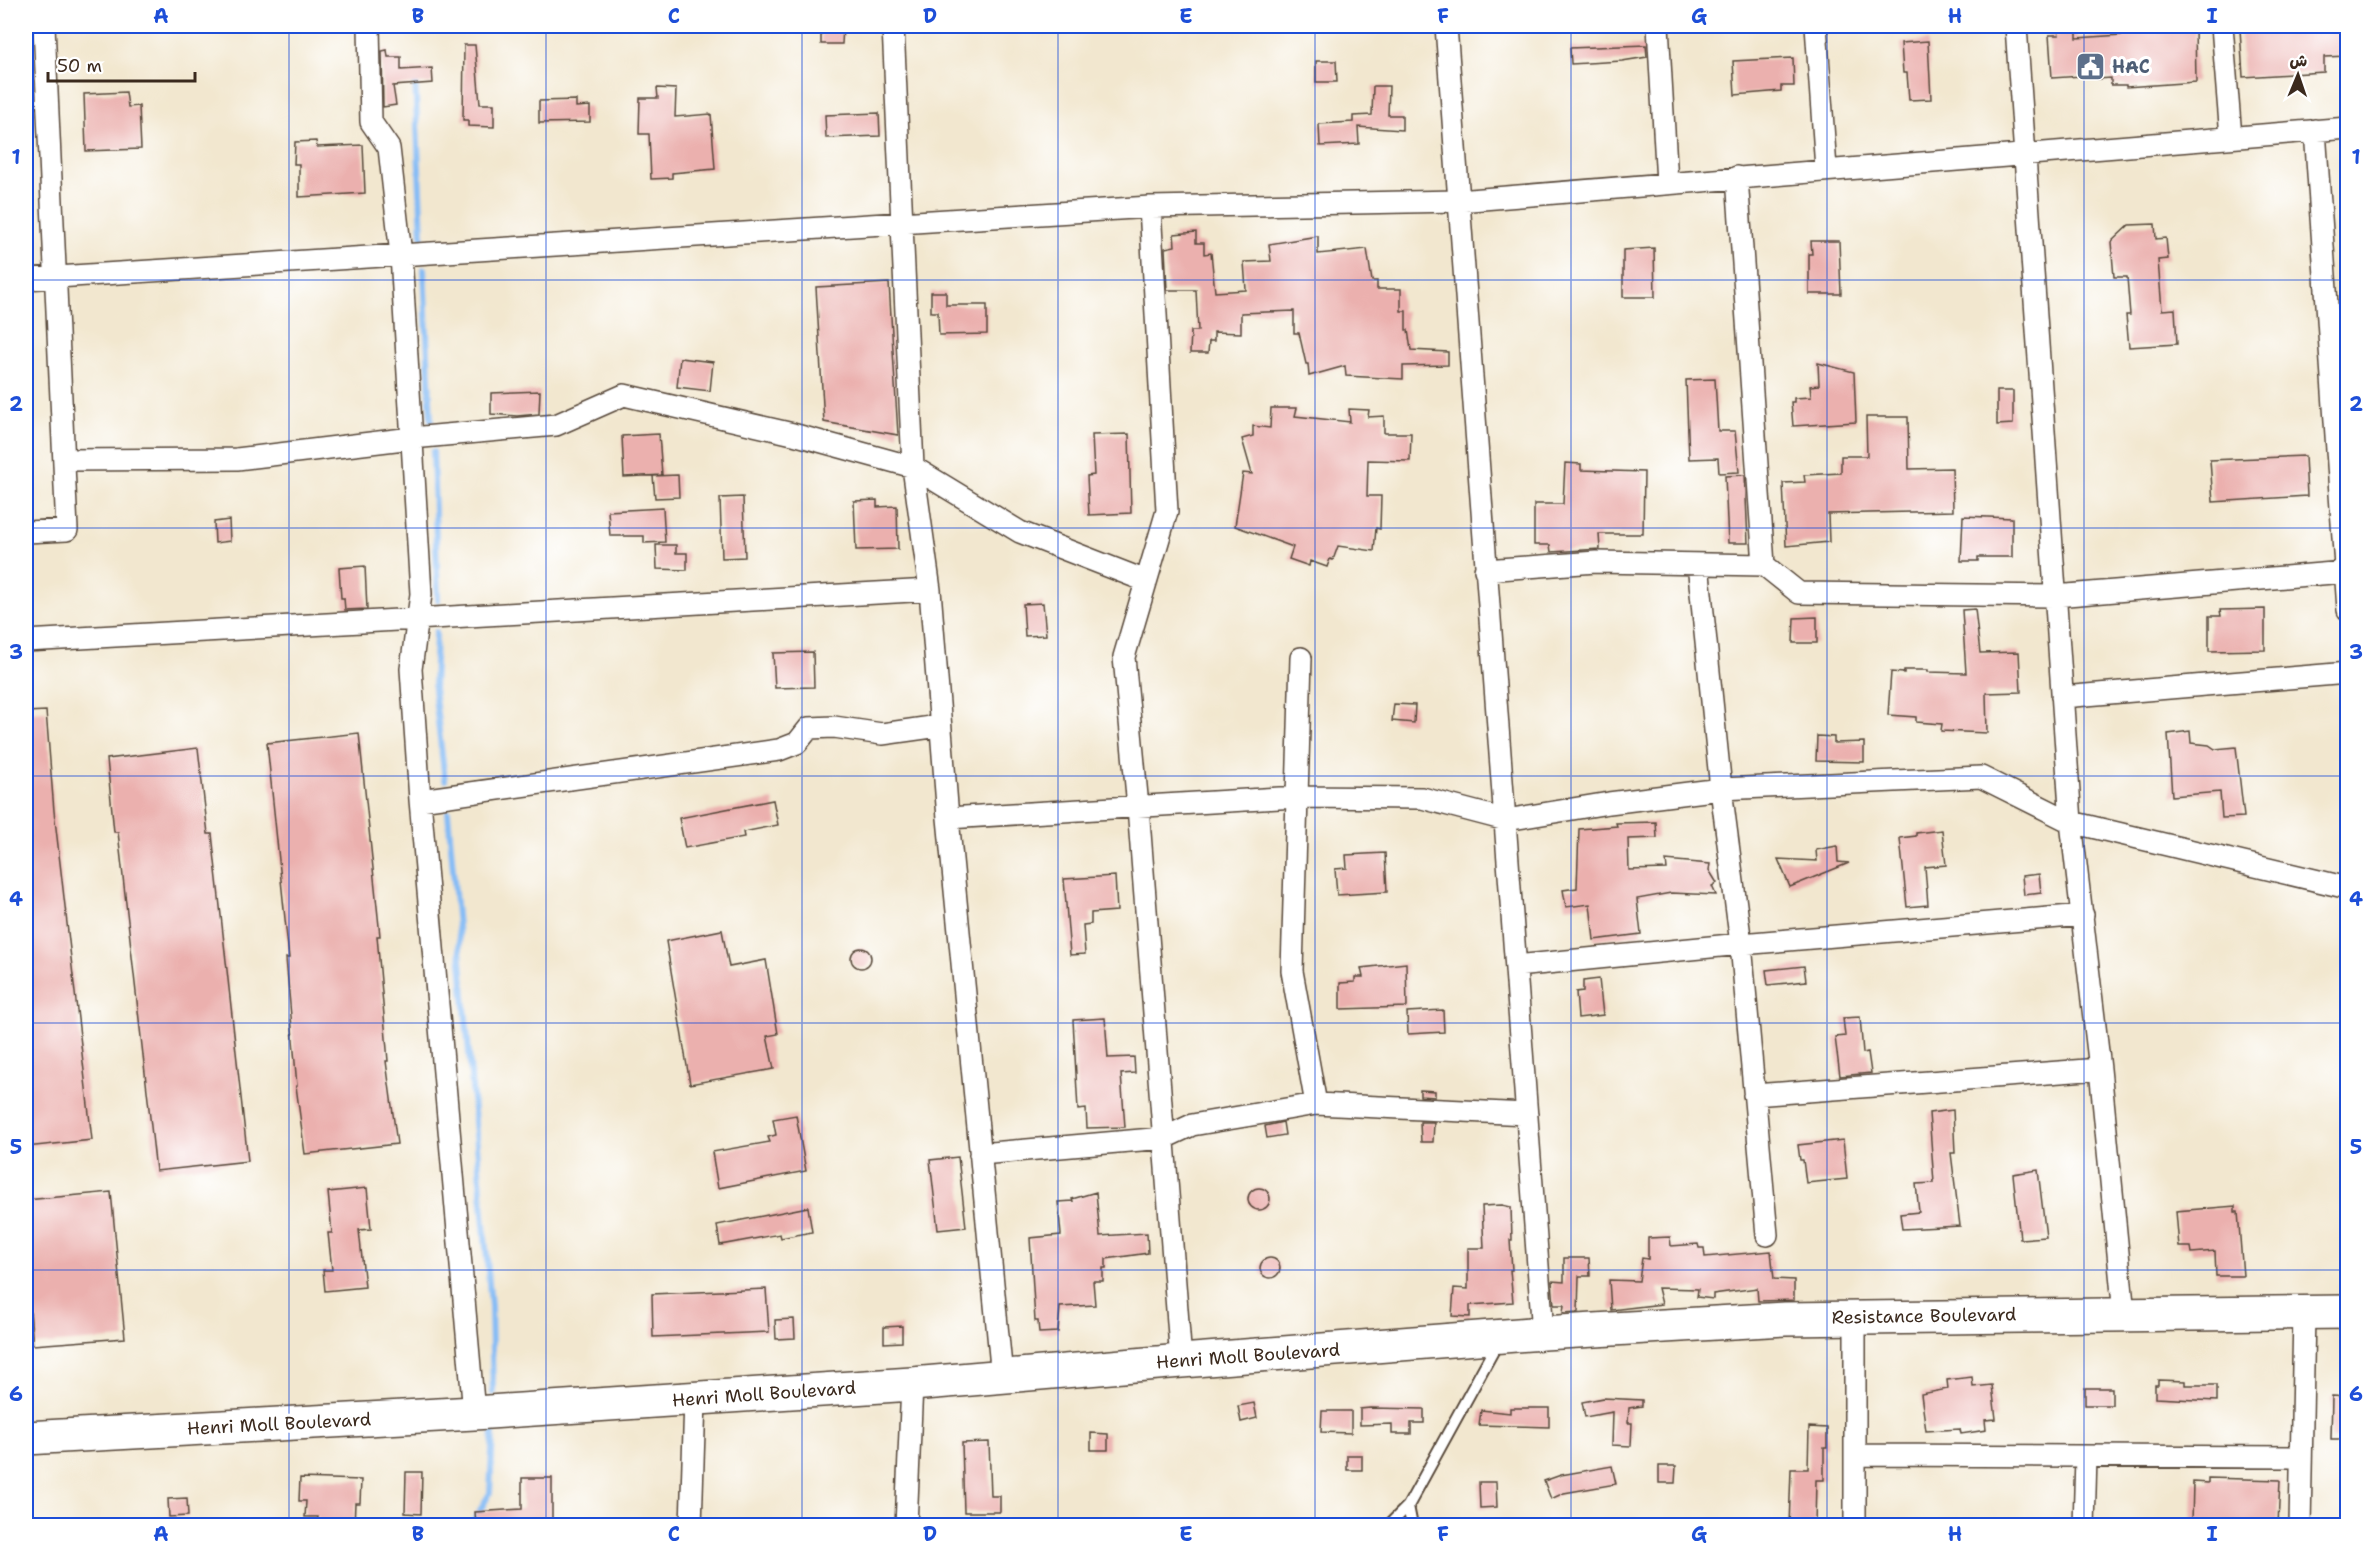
<svg xmlns="http://www.w3.org/2000/svg" width="2373" height="1551" viewBox="0 0 2373 1551" font-family="'Shantell Sans','Playpen Sans Arabic',sans-serif">
<style>
.lines{fill:none;stroke-linecap:round;stroke-linejoin:round}
.stream{stroke:#85bcf5;stroke-width:6}
.building{fill:#ebb0ae}
.service-casing{stroke:#564639;stroke-width:14}
.minor-casing{stroke:#564639;stroke-width:24}
.trunk-casing{stroke:#564639;stroke-width:36}
.service{stroke:#fff;stroke-width:10}
.minor{stroke:#fff;stroke-width:21}
.trunk{stroke:#fff;stroke-width:33}
.grid{fill:none;stroke:#1d4ed8;stroke-width:1.5;stroke-opacity:0.55}
.labels{text-anchor:middle;dominant-baseline:central;stroke-width:6;stroke-linejoin:round;paint-order:stroke}
.service-label{font-size:18px;font-weight:bold;fill:#4e5e75;stroke:#fff;text-anchor:start}
.street-label{font-size:18px;fill:#3b2a1e;stroke:#fff}
.neatline{fill:none;stroke:#1d4ed8;stroke-width:2}
.grid-label{font-size:20px;text-anchor:middle;font-weight:bold;fill:#1d4ed8}
</style>
<rect width="100%" height="100%" fill="#fff"/>
<filter id="ink" filterUnits="userSpaceOnUse"><feTurbulence type="fractalNoise" baseFrequency=".0167" numOctaves="2"/><feDisplacementMap in="SourceGraphic" scale="12" xChannelSelector="R" yChannelSelector="G"/><feConvolveMatrix kernelMatrix="1 2 1 2 8 2 1 2 1" color-interpolation-filters="sRGB"/></filter>
<filter id="wash" filterUnits="userSpaceOnUse"><feTurbulence type="fractalNoise" baseFrequency=".008" numOctaves="4" result="noise"/><feDisplacementMap in="SourceGraphic" scale="24" xChannelSelector="R" yChannelSelector="G"/><feGaussianBlur stdDeviation="1.35" result="paint"/><feColorMatrix in="noise" values="0 0 0 0 0 0 0 0 0 0 0 0 0 0 0 0 0 1.4 0 .05"/><feComposite in="paint" operator="in"/></filter>
<g filter="url(#wash)">
<rect width="100%" height="100%" fill="#f2e7cf"/>
<g class="lines">
<path class="stream" d="M415,77l7,160
M424,269l7,151
M433,452l5,148
M436,632l-2,57 11,91
M448,812l43,494 2,87
M471,1526l19,-33 3,-62"/>
</g>
<g id="blocks">
<path class="building" d="M821,26h22l-1,18h-21z
M2135,26h60l1,56 -70,5v-2h-15v-7l-14,1v-4l-45,3 -3,-43h10l-1,-4 19,-1v8l44,-3 -1,-8z
M2292,26h56v30l-24,1v15l-81,5 -3,-48z
M1928,41l3,58 -22,1 -2,-27h-4l-2,-30z
M464,45h11l5,59h14v23l-26,-1v-6h-5z
M1646,45l1,12 -25,4 -51,3 -1,-16z
M387,50l1,7h13v13l31,-2 1,15 -40,3 3,19 -13,2 -1,-56z
M1793,58l1,28h-13v5l-46,4 -2,-34z
M1316,61h20l1,21h-21z
M1373,86h16l-1,29h14v15l-44,-3 1,17 -39,2 -1,-22 34,-2v-6l19,-1z
M657,88l19,1 -1,28 36,-3 4,55 -43,4v5l-21,1 -2,-45h-10l1,-36h18z
M126,92l2,15 11,-1 2,43 -55,2 -2,-57z
M576,100v7l14,-1v16l-51,1v-22z
M879,113l1,23 -54,2 -1,-23z
M316,141l1,6 46,-2 2,48 -66,4v-33h-5l1,-22z
M2155,224l1,15 10,-1 2,21 -10,1 4,50 13,-1 2,35 -48,3 -3,-32h4l-3,-38h-13l-3,-35 18,-17z
M1196,232v11h8v11l7,-1 4,39 31,-2 -2,-28 27,-1 -2,-17 49,-8v18l49,-5 5,32h5v8h24v22h5v19h2l3,20 37,2v13l-45,1v13l-57,-3 -1,-10 -36,10 -1,-12h-2l-7,-31h-5v-22l-53,2v20l-27,-1v9h-5l-1,12h-18l1,-22h7l-2,-41h-29l-2,-42 10,-2 -1,-12z
M1811,241h28l2,53h-32v-40h3z
M1654,248l1,49h-32v-47z
M889,283l9,152 -74,-13 -8,-135z
M931,292h15v13h41v29l-48,1 -1,-23h-7z
M680,358l33,4 -3,29 -33,-4z
M1818,363l36,9 2,50 -63,4 -2,-24h3v-4l17,-1 -1,-11 9,-1z
M1715,379l3,52h17l4,41 -20,1 -1,-15 -29,1 -3,-79z
M540,391l-1,23 -22,2 -26,-2v-21z
M1997,391h16v33l-16,1z
M1271,408h26l-2,8 55,6 -1,-13 20,1 -1,7 16,-1v17h27l-1,28 -42,-1 -1,36h14l-1,33 -4,-1 -2,23 -36,-5 -5,14 -3,-1 -3,8 -17,-6 -1,5 -20,-7 4,-12 -58,-21 8,-53 9,1 -10,-35 11,-3v-10l17,2z
M1866,417h42l1,52 43,-1 1,43 -125,3 1,28 -43,4 -3,-63 22,-1 -1,-7 37,-2v-17h26z
M659,434l3,41 -38,2 -2,-41z
M1129,434l2,79 -42,2 -2,-39 7,-1 -2,-40z
M2305,456l2,40 -94,6 -3,-42z
M1565,463l16,1v6l63,2 -1,62h-44l1,15 -49,3 -1,-7h-16v-41h29z
M678,475l1,22 -24,1 -2,-22z
M1745,475l3,68h-20l-3,-67z
M743,497l2,60 -23,1 -2,-60z
M877,500v7l20,-1 1,43 -42,1 -2,-49z
M663,508l2,34 -21,1v-7h-34l-2,-25z
M1963,516l49,2v39h-34v4h-17z
M229,520l1,21 -15,2 -1,-21z
M656,545h20v8h11v17l-30,-1z
M365,566l2,43 -22,1 -1,-12h-3l-2,-30z
M1043,603l3,32 -21,1 -2,-32z
M1975,609l5,44 39,-1 2,40 -35,1 1,40 -46,-2 1,-7 -26,-2v-5l-28,-2 3,-43 13,1v-3h24v2l38,1 -4,-63z
M2265,609v41l-56,1v-35h12l-1,-6z
M1817,617v26h-24l1,-25z
M813,652l1,35 -39,1 -2,-35z
M1394,704l21,1 -1,18 -22,-2z
M46,711l8,100 38,329 -66,7v-435z
M2190,731l1,12 18,2 6,4 21,-2 8,70 -22,1 -2,-26 -48,4 -4,-62z
M359,733l21,203h-3l11,125h-2l11,83 -92,10 -9,-68h1l-11,-128h3l-22,-215z
M1817,736l17,1v6l30,-1v20l-48,-1z
M198,748l10,86h4l36,327 -92,10 -38,-339h-4l-7,-73z
M773,800l5,25 -35,7 1,5 -59,11 -6,-30z
M1656,822l1,16 -29,1 1,31 38,-1 -1,-9 44,4 -1,6 8,13 -5,3 4,9 -45,-2 -34,6 4,35 -47,6 -4,-36 -24,3 -3,-17 14,-2 2,-59 38,-3 -1,-3z
M1942,830l4,35 -21,2 3,38 -21,2 -7,-69 16,-2v-3z
M1837,846l1,16 11,1 -59,24 -12,-28 39,2 -1,-11z
M1385,853l2,39 -50,3 -2,-26 12,-1 -1,-13z
M2039,874l2,19 -17,2 -2,-19z
M1115,876l2,35 -26,2v11l-8,1 2,29 -15,1 -6,-76z
M722,930l7,37 37,-7 12,74 -11,2 7,33 -84,15 -24,-143z
M851 958a10 10 0 1 1 20 0a10 10 0 1 1-20 0Z
M1406,963l1,44 -67,2v-26l15,-1v-5h8l-2,-9z
M1804,966l2,15 -38,4 -2,-15z
M1599,979l4,36 -25,3 -2,-26 7,-1v-10z
M1443,1010l1,22 -36,2 -1,-22z
M1860,1017l3,36 5,-1 3,21 -31,3 -5,-39 10,-1 -2,-18z
M1105,1018l3,40 26,-1 1,16 -14,1 4,53 -38,1 -1,-19 -8,1 -5,-90z
M1420,1090l15,1v6l-15,-1z
M1953,1110l2,43h-4l9,73 -58,3 -2,-15 19,-2 -3,-28 18,-1 -5,-70z
M796,1115l10,56 -88,17 -6,-36 58,-10 -2,-5 8,-2 -3,-16z
M1283,1122l2,13 -18,3 -2,-12z
M1420,1122h14l-1,20h-12z
M1843,1140l4,39 -41,4 -3,-23h-3l-2,-15z
M958,1157l8,70 -28,3 -8,-70z
M2038,1170l8,67 -26,2 -7,-65z
M367,1188l4,41 -12,1 6,57 -40,4 -2,-21h9l-4,-37h4l-4,-41z
M1248 1199a11 11 0 1 1 22 0a11 11 0 1 1-22 0Z
M111,1192l14,146 -92,7 -7,-83v-62z
M1096,1192l4,44 47,-3 1,20 -42,6v9h-3v13h-10l2,24 -35,2 -2,25 -19,1 -1,-12h-3l-5,-83 31,-3 -3,-33 15,-1 -1,-2z
M1502,1205l9,2 1,33h-2l2,30h-2l3,32 -43,3v12l-18,-1 2,-28 14,1v-41h16l-2,-42z
M2235,1206v6h3l5,64h-27l-1,-25 -23,2 -1,-6h-12l-3,-36z
M808,1207l4,25 -31,6 -1,-4 -60,11 -3,-20z
M1670,1237l1,9 27,-2 1,4h5l1,9 66,-6 3,28 20,1v20l-36,1 -1,-13 -44,6v5l-16,-2 1,-8 -40,-1 4,16 -51,6 -2,-30 30,1 3,-23 6,1v-21z
M1564,1258h25l1,18h-11l-1,36 -15,1 1,-8h-10l-2,-24 12,1z
M1260 1268a10 10 0 1 1 20 0a10 10 0 1 1-20 0Z
M766,1289l3,43 -116,5 -1,-43z
M794,1319l1,19 -19,1 -1,-19z
M902,1326v16l-18,1v-16z
M1972,1377l1,10 19,-2 4,34 -11,1 1,10 -25,4 -1,-5 -34,2 -5,-37 27,-5 -1,-9z
M2158,1380l27,1v4h32v16l-62,-3v-13h3z
M2085,1388h27v17h-27z
M2332,1396l16,1v42h-17z
M1603,1398l39,2v6l-13,2 -1,15h4l-1,23 -19,-1 1,-33 -28,5 -3,-15z
M1254,1403l3,15 -16,4 -3,-16z
M1370,1408l54,1v14h-13v11h-19v-10l-32,1v-16z
M1510,1408h39v19l-70,-2 2,-15 29,3z
M1322,1411h29v22l-30,-1z
M1809,1427l18,1v20h-3v32h-8l-1,46h-26l2,-57h17z
M1091,1433l17,1v16h-17z
M989,1442l2,54h9v16h-36l-2,-69z
M1347,1455h15v15h-15z
M1612,1466l4,18 -52,9 -13,6 -7,-18 17,-6z
M1659,1466h17l-1,17h-16z
M406,1472h16l-1,42 -16,-1z
M300,1478l61,2 -1,23h-5l-1,23h-37l1,-9h-13l1,-16h-7z
M522,1478h30v48l-76,-1 -1,-13 47,-3z
M2208,1478l72,2 -2,46 -86,-3 1,-41 15,1z
M1479,1482h17l1,25 -17,1z
M187,1498l1,18 -19,1 -1,-18z"/>
</g>
</g>
<g filter="url(#ink)">
<use href="#blocks" fill-opacity="0" stroke="#564639" stroke-width="1.5"/>
<g class="lines">
<defs>
<path id="service" d="M1408,1506l4,20
M1388,1526l20,-20 90,-164"/>
<path id="minor" d="M369,26l2,96 18,26 12,107 20,339 -10,75 9,131 54,613
M893,26l20,441 17,123 18,228 54,559
M1446,26l97,1307
M1658,26l9,157
M1816,26l10,143
M2016,26l55,796 29,247 24,245
M2222,26l9,111
M2315,130l33,480
M1737,177l27,388
M1150,207l17,304 -43,146 14,150 43,554
M26,279l1124,-72 308,-6 890,-73
M64,460l173,-1 175,-21 144,-13 68,-30 169,39 120,33 107,65 126,49
M26,532l41,-2 -23,-504
M1698,564l23,225 20,155 26,291
M1485,570l111,-8 168,3 35,28 256,3 290,-24
M26,641l904,-51
M1301,658l-9,313 24,133
M2062,697l286,-24
M420,800l359,-50 18,-7 12,-15 25,-1 48,7 57,-8
M948,818l348,-21 126,1 84,22 103,-17 112,-14 260,-12 90,45 277,66
M1516,966l225,-22 342,-29
M1754,1095l346,-26
M980,1154l184,-16 28,-13 124,-21 211,10
M1855,1316v210
M1855,1455l446,2
M691,1526l4,-127
M906,1526l6,-142
M2084,1526l2,-69
M2300,1526l4,-214"/>
<path id="trunk" d="M26,1438l448,-25 438,-29 269,-23 362,-28 242,-14 563,-7"/>
</defs>
<use href="#service" class="service-casing"/>
<use href="#minor" class="minor-casing"/>
<use href="#trunk" class="trunk-casing"/>
<use href="#service" class="service"/>
<use href="#minor" class="minor"/>
<use href="#trunk" class="trunk"/>
</g>
</g>
<path class="grid" d="M289,26v1500M546,26v1500M802,26v1500M1058,26v1500M1315,26v1500M1571,26v1500M1827,26v1500M2084,26v1500M26,280h2322M26,528h2322M26,776h2322M26,1023h2322M26,1270h2322"/>
<defs>
<symbol id="civic-square" viewBox="-11 -11 22 22"><rect x="-9" y="-9" width="18" height="18" rx="4" fill="#5c6f8a" stroke="#fff"/><path d="M-.6-6.5H3V-4.5H.6V-3L4-1V1h2V6H-6V1h2V-1L-.6-3ZM-1.2 2.5V6h2.4V2.5Z" fill="#fff"/></symbol>
</defs>
<g fill-rule="evenodd">
<use href="#civic-square" x="2074" y="50" width="33" height="33"/>
</g>
<g class="labels">
<g class="service-label">
<text x="2112" y="67">HAC</text>
</g>
<g class="street-label">
<text transform="translate(1924 1316) rotate(-1)">Resistance Boulevard</text>
<text transform="translate(1248 1356) rotate(-4)">Henri Moll Boulevard</text>
<text transform="translate(764 1394) rotate(-4)">Henri Moll Boulevard</text>
<text transform="translate(279 1424) rotate(-3)">Henri Moll Boulevard</text>
</g>
</g>
<rect width="2373" height="1551" fill="none" stroke="#fff" stroke-width="66"/>
<g transform="translate(2298 75) rotate(2)" stroke="#ffffff" stroke-width="4.5" paint-order="stroke">
<path d="M0-4.5L10 22L0 15L-10 22Z" fill="#3b2a1e"/>
<text y="-9" font-size="16" font-weight="bold" text-anchor="middle" fill="#3b2a1e">ش</text>
</g>
<path d="M48 72v9h147v-9" fill="none" stroke="#3b2a1e" stroke-width="3"/>
<text x="57" y="72" font-size="18" fill="#3b2a1e" stroke="#ffffff" stroke-width="4.5" paint-order="stroke">50 m</text>
<rect x="33" y="33" width="2307" height="1485" class="neatline"/>
<g class="grid-label">
<text x="161" y="23">A</text>
<text x="418" y="23">B</text>
<text x="674" y="23">C</text>
<text x="930" y="23">D</text>
<text x="1186" y="23">E</text>
<text x="1443" y="23">F</text>
<text x="1699" y="23">G</text>
<text x="1955" y="23">H</text>
<text x="2212" y="23">I</text>
<text x="16" y="164">1</text>
<text x="2356" y="164">1</text>
<text x="16" y="411">2</text>
<text x="2356" y="411">2</text>
<text x="16" y="659">3</text>
<text x="2356" y="659">3</text>
<text x="16" y="906">4</text>
<text x="2356" y="906">4</text>
<text x="16" y="1154">5</text>
<text x="2356" y="1154">5</text>
<text x="16" y="1401">6</text>
<text x="2356" y="1401">6</text>
<text x="161" y="1541">A</text>
<text x="418" y="1541">B</text>
<text x="674" y="1541">C</text>
<text x="930" y="1541">D</text>
<text x="1186" y="1541">E</text>
<text x="1443" y="1541">F</text>
<text x="1699" y="1541">G</text>
<text x="1955" y="1541">H</text>
<text x="2212" y="1541">I</text>
</g>
</svg>
